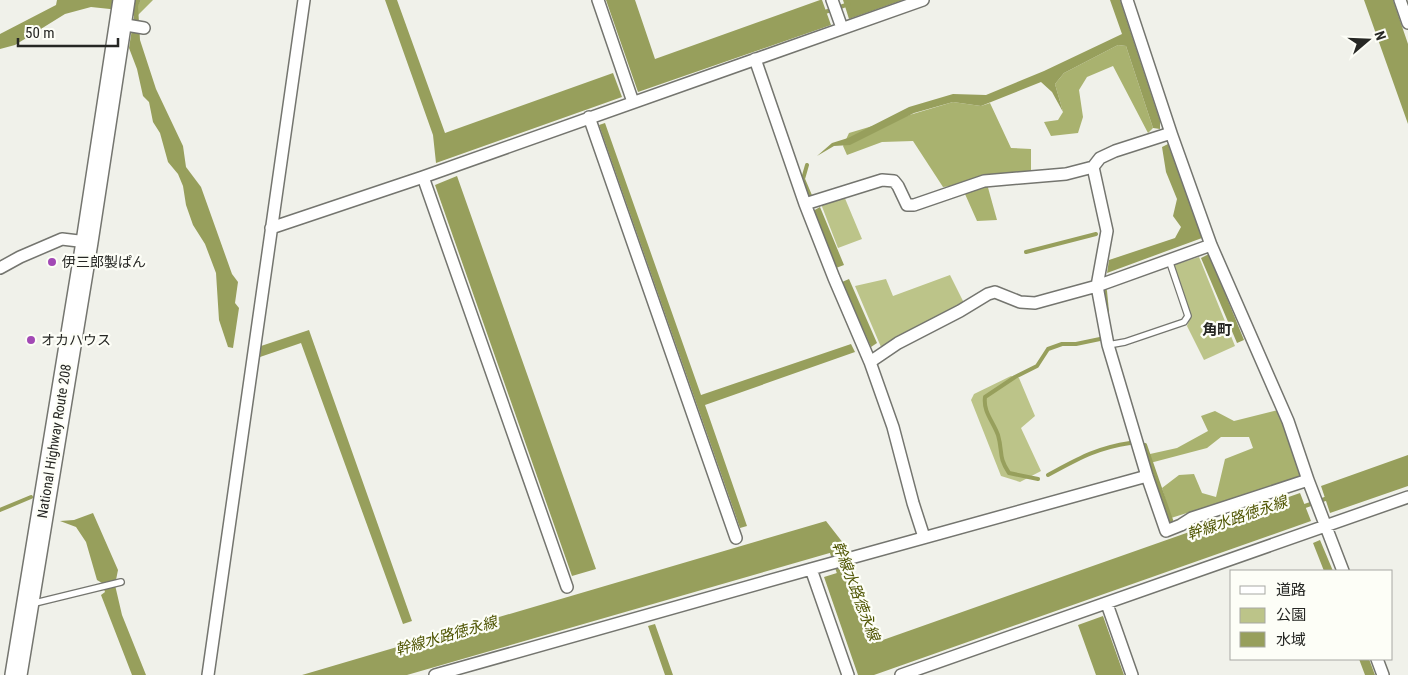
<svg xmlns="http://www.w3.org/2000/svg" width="1408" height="675" viewBox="0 0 1408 675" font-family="'Roboto Condensed','Noto Sans JP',sans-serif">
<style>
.green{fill:#bcc489}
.forest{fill:#a9b26f}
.water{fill:#979f5c}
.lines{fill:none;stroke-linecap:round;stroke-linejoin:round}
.stream{stroke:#979f5c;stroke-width:4}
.lane-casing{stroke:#74756f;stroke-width:8}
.street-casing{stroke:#74756f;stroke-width:14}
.highway-casing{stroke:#74756f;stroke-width:24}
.lane{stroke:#fff;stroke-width:5.5}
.street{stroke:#fff;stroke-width:11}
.highway{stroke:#fff;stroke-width:21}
.poi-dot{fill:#a249b5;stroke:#fdfef7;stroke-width:2}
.labels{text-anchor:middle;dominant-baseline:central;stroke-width:4.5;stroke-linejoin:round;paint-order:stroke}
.poi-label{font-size:14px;fill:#262724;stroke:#fdfef7;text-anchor:start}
.street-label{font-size:14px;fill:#262724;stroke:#fdfef7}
.neighbourhood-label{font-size:15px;font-weight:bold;fill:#262724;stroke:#fdfef7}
.water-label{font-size:15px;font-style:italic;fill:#505604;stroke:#fdfef7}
</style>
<rect width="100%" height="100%" fill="#f0f1ea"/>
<path class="green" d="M844,196l18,43 -24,9 -17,-44z
M1199,257l36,89 -31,14 -17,-34 4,-11 -17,-50z
M950,275l14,28 -83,44 -26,-61 31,-7 7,17z
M1011,376l8,2 16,38 -14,12 20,43 -21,11 -19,-6 -30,-76 3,-6z"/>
<path class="forest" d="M141,0h12l-15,15v-10z
M1118,45l8,1 27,82 -5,5 -35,-67 -26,11 -8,13 4,27 -5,16 -27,3 -7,-14 14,-2 5,-8 -8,-28 9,-11z
M953,102l28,4 9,-3 21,45 20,1v24l-44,11 10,36 -20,1 -16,-36 -18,2 -30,-46 -31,1 -35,13 -4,-9 6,-13z
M1278,410l23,67 -130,41 -9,-30 17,-13 15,-1 8,19 14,4 9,-38 28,-11 -4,-11h-28l-14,11 -57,15v-9l27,-6 31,-17 -7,-15 14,-5 19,10z"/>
<path class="water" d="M57,0h84l-3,6 2,34 16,49 27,57 3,21 15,20 31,87 6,8 -3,21 4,5 -6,40 -5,-1 -9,-27 -3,-47 -11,-29 -12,-19 -7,-20 -3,-19 -5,-12 -10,-12 -8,-29 -7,-11 -4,-20 -6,-6 -6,-27 -8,-21 5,-32 -5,-5 -38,-4 -26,7 -50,31 -15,4v-15l56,-29z
M385,0h12l48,133 168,-60 9,24 -186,66 -3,-28z
M606,0h29l20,59 165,-59h2l9,25 -193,67z
M843,0h60l-54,19z
M1110,0h10l40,121v8l-7,-1 -27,-82 -8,-1 -54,28 -9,11 8,28 -11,-20 -11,-10 -60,24 -28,-4 -39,11 -64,32 -16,1 -17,10 15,-13 16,-5 61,-31 44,-13 33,1 58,-24 78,-37z
M1364,0h29l15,44v80z
M605,123l96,272 150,-51 4,8 -150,53 42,121 -7,2 -141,-403z
M1168,144l34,94 -95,35 2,-13 66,-22 6,-11 -8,-11 4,-17 -11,-27 -4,-25z
M457,176l139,393 -24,7 -137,-391z
M820,207l24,58 -8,3 -23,-57z
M1209,254l35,86 -7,3 -36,-85z
M849,279l28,64 -6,4 -29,-65z
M309,330l103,291 -9,3 -102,-281 -41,14 1,-11z
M1408,455v31l-78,27 -9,-27z
M1300,493l11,28 -437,154h-16l-34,-98 29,-9 27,73z
M93,513l25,57 -3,15 7,30 24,60h-14l-31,-80 4,-3 -3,-9 -5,-3 -11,-38 -10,-15 -16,-6 14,-1z
M826,521l21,27 -440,127h-105z
M1320,540l13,31h-9l-11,-28z
M1103,616l21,59h-28l-18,-50z
M655,624l18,51h-8l-17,-49z
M1359,659h10l6,16h-10z"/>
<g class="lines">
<path class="stream" d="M822,13l27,-9
M807,165l-4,14 8,19
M1026,252l70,-18
M1105,291l2,21
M1145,445l26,75
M1048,475c30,-16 48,-27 82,-32
M1038,479l-29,-6c-11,-16 -6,-21 -11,-38 -5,-14 -15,-23 -13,-38l30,-20 22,-11 11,-17 14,-5h14l24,-5
M1302,507l26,-9
M0,510l31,-13
M830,547l10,29"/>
<defs>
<path id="lane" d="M1108,345l17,-3 59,-20 4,-6 -19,-56
M31,604l90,-22"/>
<path id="street" d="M598,0l35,102
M832,0l10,28
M1127,0l44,133 40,112 77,176 20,59 35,91
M1400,0l8,23
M120,24l24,4
M755,59l50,145 29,74 36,84 23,65 20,76 11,34
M589,117l147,421
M1171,133l-56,18 -15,7 -7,9 14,64 -10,55 11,59 39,131 19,55 15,-6 11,-7 116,-38
M423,177l144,410
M805,204l77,-24 12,1 4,5 9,19h7l70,-24 82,-7 27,-7
M271,228l152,-51 500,-177
M0,268l20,-11 42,-18 25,3
M870,362l28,-19 62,-32 28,-17 7,-2 25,10 15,1 62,-17 114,-41
M811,569l336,-93
M1107,604l25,71
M1377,659l6,16
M208,675l96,-675
M435,675l376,-106 37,106
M901,675l507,-178"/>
<path id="highway" d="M16,675l71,-433 37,-242"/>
</defs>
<use href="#lane" class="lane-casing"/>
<use href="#street" class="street-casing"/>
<use href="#highway" class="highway-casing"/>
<use href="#lane" class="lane"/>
<use href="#street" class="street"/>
<use href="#highway" class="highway"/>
</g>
<g class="poi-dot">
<circle cx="52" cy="262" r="5"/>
<circle cx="31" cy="340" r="5"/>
</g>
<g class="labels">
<g class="poi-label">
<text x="62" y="262">伊三郎製ぱん</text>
<text x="41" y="340">オカハウス</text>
</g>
<g class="street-label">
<text transform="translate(54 441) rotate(-81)">National Highway Route 208</text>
</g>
<g class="neighbourhood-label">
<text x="1217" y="330">角町</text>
</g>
<g class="water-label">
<text transform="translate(1237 518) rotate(-19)">幹線水路徳永線</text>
<text transform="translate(856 591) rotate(69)">幹線水路徳永線</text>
<text transform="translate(446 636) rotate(-16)">幹線水路徳永線</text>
</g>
</g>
<rect x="1230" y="570" width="162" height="90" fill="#fdfef7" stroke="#a7a8a3"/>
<rect x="1240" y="586" width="25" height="8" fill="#ffffff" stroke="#a7a8a3"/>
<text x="1276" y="595" font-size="15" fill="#262724">道路</text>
<rect x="1240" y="608" width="25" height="15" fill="#bcc489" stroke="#a7a8a3"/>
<text x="1276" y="620" font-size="15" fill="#262724">公園</text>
<rect x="1240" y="632" width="25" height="15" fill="#979f5c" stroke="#a7a8a3"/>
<text x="1276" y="645" font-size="15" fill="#262724">水域</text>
<g transform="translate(1368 40) rotate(71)" stroke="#fdfef7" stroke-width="4" paint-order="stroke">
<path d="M0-4L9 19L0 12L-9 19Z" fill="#262724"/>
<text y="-8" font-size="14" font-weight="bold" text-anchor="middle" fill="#262724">N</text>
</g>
<path d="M18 38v8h100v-8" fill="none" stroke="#262724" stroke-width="2.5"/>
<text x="25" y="38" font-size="15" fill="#262724" stroke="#fdfef7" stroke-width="4" paint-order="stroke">50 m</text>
</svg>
